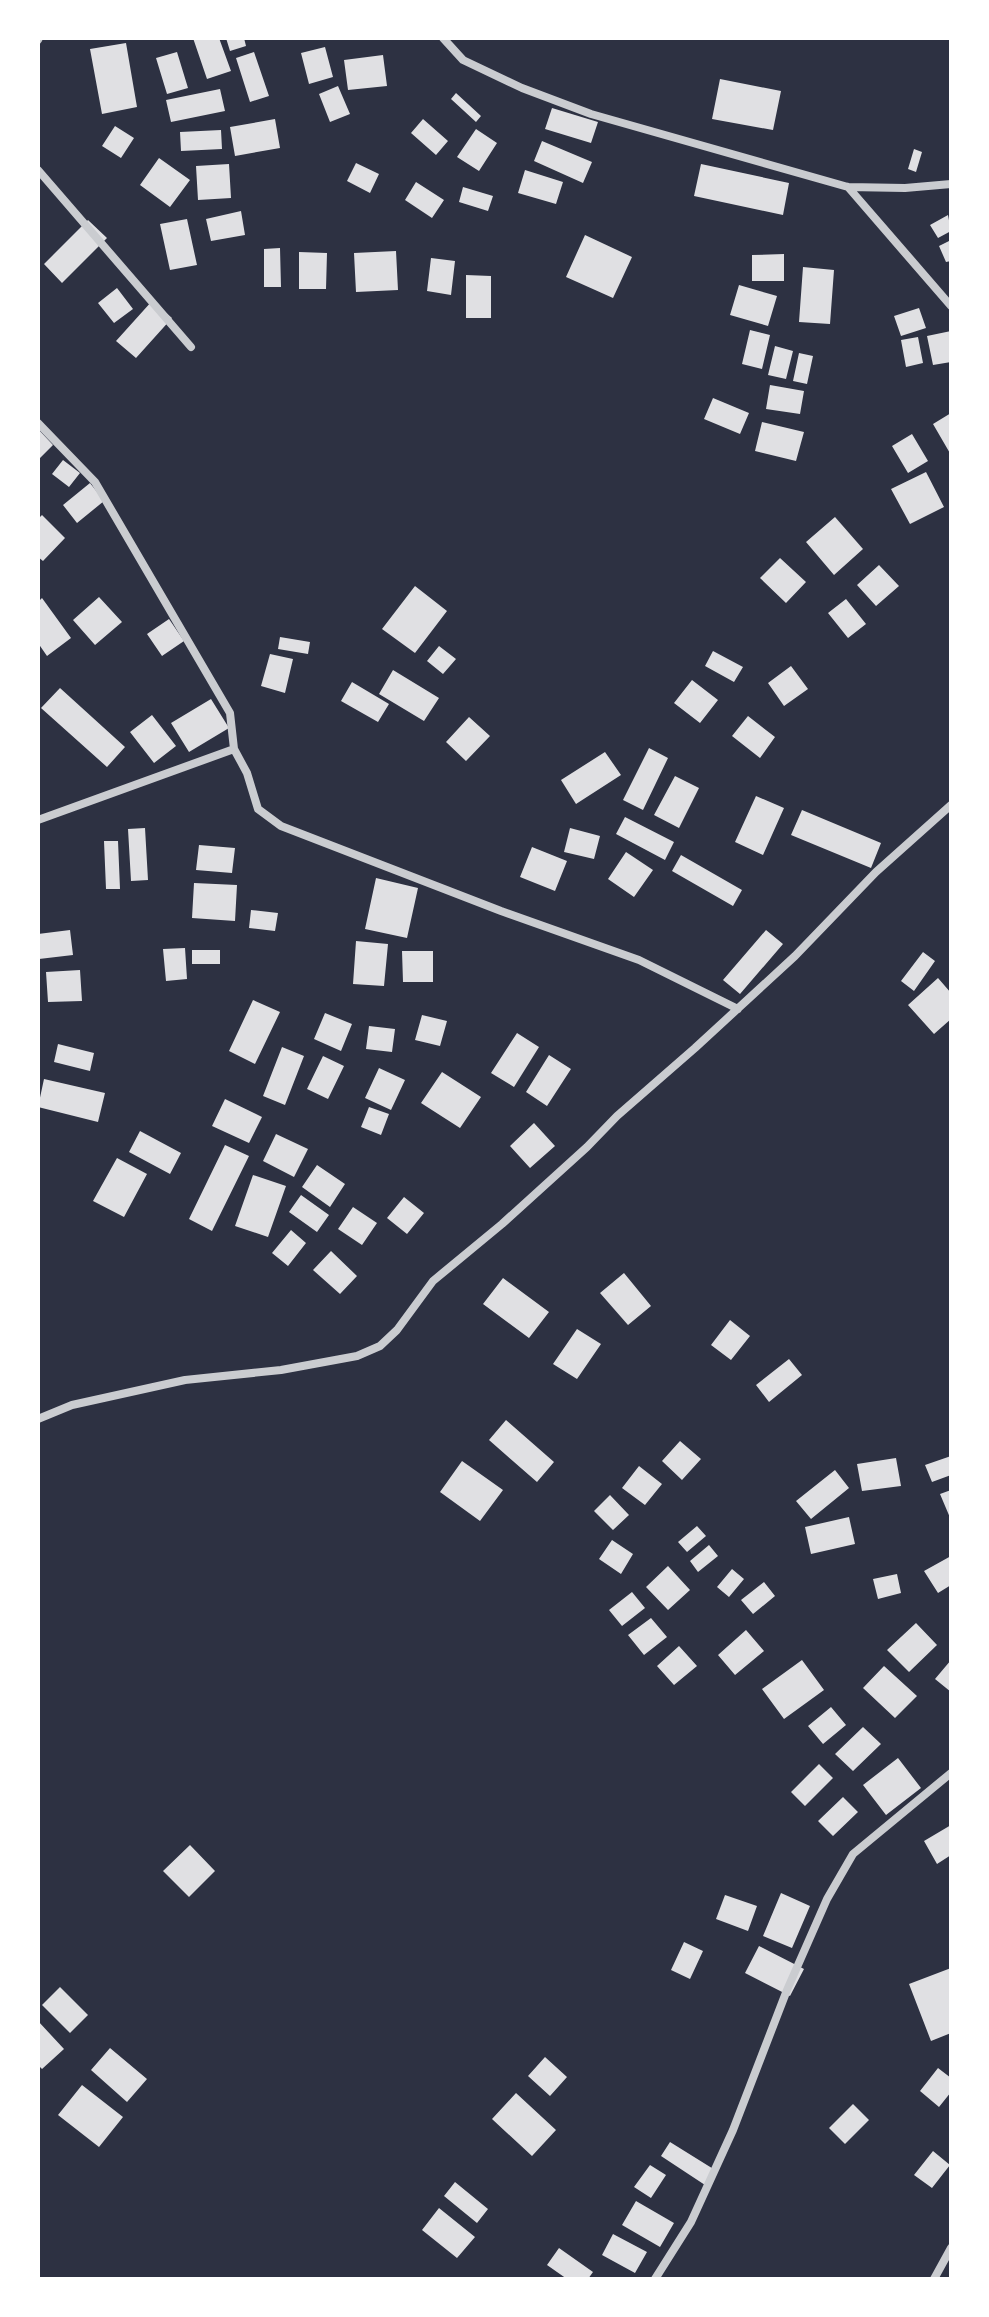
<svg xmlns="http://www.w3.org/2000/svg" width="989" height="2317" viewBox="0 0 989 2317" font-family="Jost,sans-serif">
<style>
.building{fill:#e0e0e3}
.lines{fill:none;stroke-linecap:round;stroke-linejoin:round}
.minor{stroke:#caccd0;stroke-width:8}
</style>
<rect width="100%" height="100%" fill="#2d3142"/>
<path class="building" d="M193,38h26l12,33 -24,8z
M226,38h18l2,8 -16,5z
M126,43l11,64 -35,7 -12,-65z
M325,47l8,30 -24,7 -8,-31z
M177,52l11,36 -21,6 -11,-36z
M254,52l15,44 -19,6 -14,-44z
M383,55l4,31 -39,4 -4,-30z
M720,79l61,12 -8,39 -61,-11z
M338,86l12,28 -20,8 -11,-28z
M220,89l5,22 -54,11 -5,-22z
M456,93l25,23 -5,6 -25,-23z
M552,108l46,14 -7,21 -46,-14z
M275,119l5,29 -45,8 -5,-29z
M423,119l25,22 -12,14 -25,-22z
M115,126l19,12 -13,20 -19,-12z
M476,129l21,14 -18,28 -22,-14z
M221,130l1,19 -41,2 -1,-19z
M542,141l50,21 -9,21 -49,-22z
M914,149l8,3 -6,20 -8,-3z
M159,158l31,22 -20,27 -30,-22z
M356,163l23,11 -9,19 -23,-12z
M229,164l2,34 -33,2 -2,-34z
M701,164l88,19 -6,32 -89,-19z
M525,170l38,12 -7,22 -38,-11z
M416,182l28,18 -12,18 -27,-18z
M463,187l30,9 -5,15 -29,-9z
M241,211l4,24 -34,6 -5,-22z
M948,215l3,16 -13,7 -8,-13z
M187,219l10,46 -27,5 -10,-46z
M88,220l19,18 -45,45 -18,-19z
M585,235l47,22 -19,41 -47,-21z
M951,240v21l-5,1 -7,-16z
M280,248l1,39h-17v-38z
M396,251l2,39 -42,2 -2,-39z
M299,252l28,1 -1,36h-27z
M784,254v27h-32v-26z
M431,258l24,3 -4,34 -24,-4z
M803,267l31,3 -4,54 -31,-2z
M466,275l25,1v42h-25z
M739,285l38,11 -9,30 -38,-11z
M117,288l16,21 -19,14 -16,-20z
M152,301l20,17 -36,40 -20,-17z
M919,308l7,20 -25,8 -7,-20z
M750,330l20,5 -8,34 -20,-5z
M951,331v31l-18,3 -6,-29z
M918,337l5,26 -17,4 -5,-27z
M775,346l18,5 -7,28 -18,-4z
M799,353l14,3 -6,28 -14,-3z
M770,385l34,6 -4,23 -34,-5z
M713,398l36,15 -9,21 -36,-15z
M951,413v42l-18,-31z
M762,422l42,10 -8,29 -41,-10z
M38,429l15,16 -15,15z
M912,434l16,27 -20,12 -16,-27z
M63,460l17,13 -11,14 -17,-13z
M926,472l18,35 -34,17 -19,-35z
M90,483l14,18 -27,22 -14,-18z
M42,515l23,23 -22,23 -5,-4v-38z
M835,517l28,32 -29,26 -28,-33z
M780,558l26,24 -20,21 -26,-25z
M879,565l20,21 -23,20 -19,-21z
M415,586l32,25 -32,42 -33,-24z
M99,597l23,25 -27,23 -22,-25z
M42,598l29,40 -24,18 -9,-13v-41z
M846,599l20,25 -18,14 -20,-25z
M169,619l15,22 -22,15 -15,-22z
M280,637l30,5 -2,12 -30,-5z
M439,646l17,13 -13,15 -16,-13z
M713,651l30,16 -9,15 -29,-16z
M270,654l23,5 -8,34 -24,-7z
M791,666l17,23 -24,17 -16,-23z
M393,670l46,28 -15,23 -45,-27z
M692,680l26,20 -18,23 -26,-20z
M352,682l37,22 -11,18 -37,-21z
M60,688l65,59 -18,20 -66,-59z
M211,699l18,29 -40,24 -18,-29z
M152,715l24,31 -22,17 -24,-31z
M748,716l27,21 -15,21 -28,-22z
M469,717l21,19 -24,25 -20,-19z
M649,748l19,10 -25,52 -20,-10z
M605,752l16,23 -45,29 -15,-24z
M675,776l24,12 -20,40 -25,-13z
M756,796l28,12 -21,47 -28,-13z
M802,810l79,33 -10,25 -80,-33z
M625,817l49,25 -9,18 -49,-26z
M145,828l3,52 -17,1 -3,-52z
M570,828l30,8 -6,23 -30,-7z
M104,841h14l2,48h-14z
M199,845l36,3 -3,25 -36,-3z
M532,847l35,14 -12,30 -35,-14z
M626,852l27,18 -19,27 -26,-18z
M681,855l61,35 -9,16 -61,-35z
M376,878l42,10 -11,50 -42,-9z
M194,883l43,2 -2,36 -43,-3z
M251,910l27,3 -3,18 -26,-3z
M70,930l3,25 -34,4 -1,-25z
M766,930l17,14 -43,50 -17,-14z
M356,941l32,3 -4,42 -31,-2z
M185,948l2,31 -21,2 -3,-32z
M192,950h28v14h-28z
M402,951h31v31h-30z
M923,952l12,9 -21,30 -13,-10z
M80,970l2,31 -34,1 -2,-30z
M938,978l13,15v26l-17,15 -26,-29z
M253,1000l27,12 -25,52 -26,-13z
M325,1013l27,11 -11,27 -27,-12z
M422,1015l25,6 -7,25 -25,-6z
M369,1026l26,3 -3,23 -26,-3z
M517,1033l22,14 -25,40 -23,-14z
M58,1044l36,9 -4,18 -36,-9z
M282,1047l22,9 -19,49 -22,-9z
M549,1055l22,14 -24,37 -21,-14z
M323,1056l21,10 -16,33 -21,-10z
M379,1068l26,12 -14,30 -26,-12z
M442,1072l39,25 -21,31 -39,-25z
M44,1079l61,14 -7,29 -60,-15z
M225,1099l37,18 -13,26 -37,-17z
M369,1107l20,7 -8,21 -20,-8z
M534,1123l21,23 -25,22 -20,-22z
M140,1131l41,22 -11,21 -41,-22z
M276,1134l32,15 -14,28 -31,-16z
M225,1145l24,11 -37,75 -23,-12z
M117,1158l30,16 -23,43 -31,-16z
M317,1165l28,19 -15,23 -28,-20z
M253,1175l33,11 -18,51 -33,-11z
M301,1195l28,20 -12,17 -28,-20z
M404,1197l20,16 -17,21 -20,-16z
M353,1207l24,16 -15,22 -24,-16z
M291,1230l15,13 -18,23 -16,-13z
M331,1251l26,25 -17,18 -27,-24z
M624,1273l27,33 -23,19 -28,-32z
M503,1278l46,34 -20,26 -46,-34z
M730,1320l20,16 -19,24 -20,-15z
M577,1329l24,15 -24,35 -24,-15z
M789,1359l13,16 -33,27 -13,-17z
M506,1420l48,42 -17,20 -48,-42z
M680,1441l21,18 -19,21 -20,-19z
M951,1456v19l-19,7 -7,-17z
M896,1458l5,28 -39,5 -5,-27z
M462,1461l41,29 -23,31 -40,-29z
M639,1466l23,18 -17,21 -23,-17z
M835,1470l14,18 -38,31 -15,-18z
M951,1490v30l-11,-26z
M610,1495l19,20 -16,15 -19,-19z
M849,1517l6,27 -44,10 -6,-27z
M697,1526l9,10 -19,16 -9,-10z
M612,1540l21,14 -12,20 -22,-15z
M709,1545l9,11 -20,16 -8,-11z
M951,1556v29l-13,8 -14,-22z
M668,1566l22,24 -22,20 -22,-23z
M732,1569l12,10 -15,18 -12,-10z
M897,1574l4,19 -23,6 -5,-20z
M764,1582l11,14 -22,18 -12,-14z
M632,1592l13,16 -23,18 -13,-16z
M651,1618l16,19 -23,18 -16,-20z
M916,1623l21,22 -28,27 -22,-22z
M746,1630l18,21 -29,24 -17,-20z
M679,1646l18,20 -23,19 -17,-19z
M802,1660l22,30 -40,29 -22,-30z
M951,1660v32l-16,-13z
M884,1666l33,30 -22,22 -32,-30z
M831,1707l15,18 -23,19 -15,-18z
M863,1727l18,17 -28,27 -18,-17z
M898,1758l23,30 -35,27 -23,-30z
M819,1764l14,14 -28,28 -14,-14z
M843,1797l15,15 -25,24 -15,-15z
M951,1825v30l-14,9 -13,-23z
M190,1845l25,26 -26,26 -26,-26z
M781,1893l29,13 -18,42 -29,-12z
M725,1895l32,11 -9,25 -32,-12z
M684,1942l19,9 -13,28 -19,-9z
M759,1946l45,23 -14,27 -45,-23z
M951,1968v65l-20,8 -22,-57z
M60,1987l28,28 -18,18 -28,-28z
M38,2021l26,28 -22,20 -4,-4z
M110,2048l37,31 -20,23 -36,-32z
M545,2057l22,20 -17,19 -22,-20z
M938,2068l13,10v14l-12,15 -19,-16z
M82,2085l41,32 -24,30 -41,-32z
M516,2093l40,37 -24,26 -40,-37z
M853,2104l16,16 -24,24 -16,-16z
M670,2142l45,28 -10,15 -44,-29z
M933,2151l17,14 -18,23 -18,-13z
M650,2165l16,10 -15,23 -17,-11z
M455,2182l33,27 -11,14 -33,-27z
M636,2201l38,22 -14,24 -38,-22z
M439,2208l36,29 -18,21 -35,-28z
M613,2234l34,18 -12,21 -33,-18z
M559,2248l34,24 -5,7h-21l-20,-14z"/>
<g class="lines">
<path class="minor" d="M443,38l20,22 59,28 69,26 257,73 57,1 46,-4
M38,40l1,-2
M38,170l153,177
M848,187l103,119
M38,423l57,59 135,231 4,36 13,24 11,36 23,17 220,85 138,49 99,49
M38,820l196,-71
M38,1419l34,-14 113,-25 96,-10 76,-14 23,-10 17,-16 36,-49 69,-57 85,-77 30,-31 78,-68 100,-92 81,-84 75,-67
M655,2279l36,-57 42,-92 54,-140 40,-91 26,-45 98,-81
M934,2279l17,-31"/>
</g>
<rect width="989" height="2317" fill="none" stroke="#ffffff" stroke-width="80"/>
</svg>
